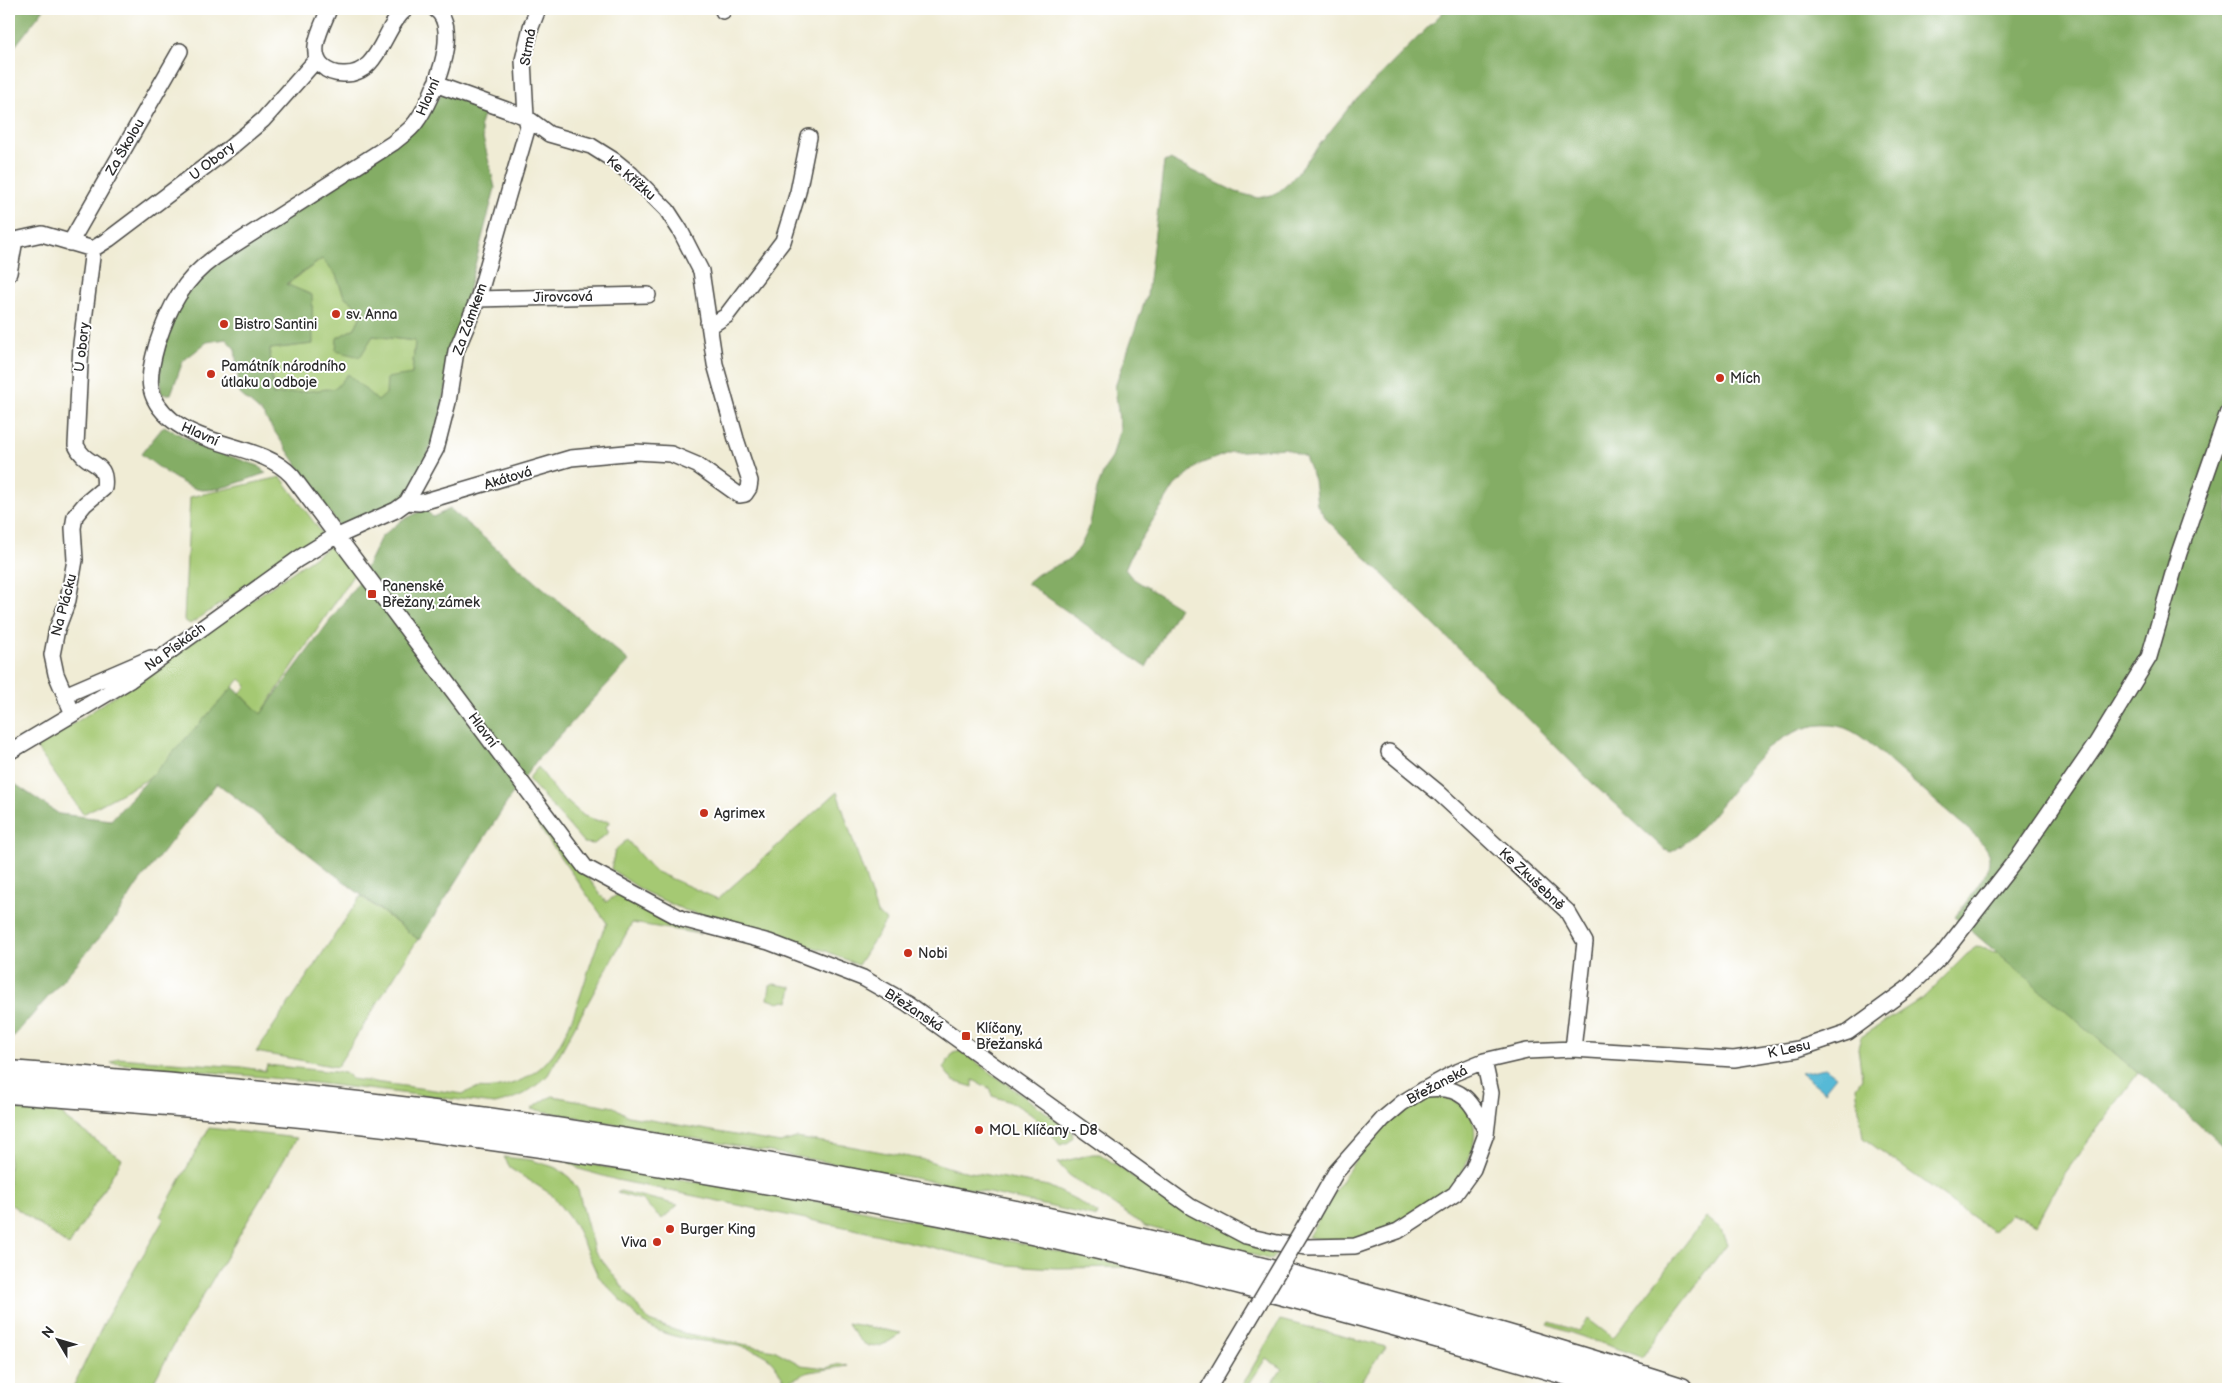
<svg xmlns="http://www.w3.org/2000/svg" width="2237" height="1398" viewBox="0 0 2237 1398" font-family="'Balsamiq Sans',sans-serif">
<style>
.green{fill:#a5c973;stroke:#687a4f}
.forest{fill:#84ad65;stroke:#586c48;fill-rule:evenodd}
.water{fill:#57b9d6;stroke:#417280}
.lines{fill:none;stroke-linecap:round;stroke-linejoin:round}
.minor-casing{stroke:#494844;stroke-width:18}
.highway-casing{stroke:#494844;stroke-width:25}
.minor{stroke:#fff;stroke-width:15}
.highway{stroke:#fff;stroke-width:22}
.minor-bridge-casing{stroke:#494844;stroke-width:18;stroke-linecap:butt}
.minor-bridge{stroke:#fff;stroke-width:15}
.poi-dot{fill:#c8321e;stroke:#fff;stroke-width:2}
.labels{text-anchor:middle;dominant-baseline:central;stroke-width:4;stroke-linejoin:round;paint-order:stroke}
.street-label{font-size:14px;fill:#2b2b2b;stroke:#fff}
.poi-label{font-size:14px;fill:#2b2b2b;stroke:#fff;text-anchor:start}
</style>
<rect width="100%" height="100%" fill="#fff"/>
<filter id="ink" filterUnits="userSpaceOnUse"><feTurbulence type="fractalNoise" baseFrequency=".02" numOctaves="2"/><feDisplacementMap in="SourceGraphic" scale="10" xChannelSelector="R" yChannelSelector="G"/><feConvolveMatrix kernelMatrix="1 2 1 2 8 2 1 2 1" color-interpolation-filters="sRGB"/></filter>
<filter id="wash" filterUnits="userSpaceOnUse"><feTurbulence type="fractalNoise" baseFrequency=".0096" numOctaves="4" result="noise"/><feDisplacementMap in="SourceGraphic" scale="20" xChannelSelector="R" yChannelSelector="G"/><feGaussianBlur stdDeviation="1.12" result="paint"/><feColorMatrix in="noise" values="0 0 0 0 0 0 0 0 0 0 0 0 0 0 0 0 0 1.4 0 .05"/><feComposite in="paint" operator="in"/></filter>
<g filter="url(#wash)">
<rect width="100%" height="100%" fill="#f0ecd5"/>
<path class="green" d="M322,259l14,16 8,21 19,15 -8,17 -18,10 36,-2 42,5 -3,33 -35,28 -14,-15 -90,8 -3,-46 42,-5 -26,-59z
M281,477l43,59 -134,88 -6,-4 6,-123z
M333,544l21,30 -93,140 -21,-21 7,-7 -7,-7 -86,97 -71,38 -48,-68 46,-27z
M538,767l20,27 26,22 15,5h11l-4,6 3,5 -15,12 -10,-1 -56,-64z
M837,792l40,121 9,8 -28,44 -32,-14 -142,-41 -41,-19 -32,-22 4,-19 12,-10 27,31 64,28z
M529,797l77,105 14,-9 57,33 23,8 -68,-11 -84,152c-16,16 -31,24 -53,29l-232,-27 -152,-14 7,-5 124,9 23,4 2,-6 78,8 7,6 112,15c13,-9 16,-4 29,-6 14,-2 27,-6 39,-14 44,-27 52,-109 75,-151l-85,-120z
M361,896l57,43 -81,128 -81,-15z
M1977,947l9,1 5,4 9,2 138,119 -75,103 -26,48 -26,-11 -18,19 -130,-94 -7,-51 6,-9 -4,-30 3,-11 63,-40 42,-42z
M774,984l18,3 -3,15 -4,-1 -6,2 -11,-4 2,-13z
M961,1051l111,80 1,6 -4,5 -9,3c-21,-26 -35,-40 -68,-49l-1,-7 -18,-9v7l-20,-6 -10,-13 10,-15z
M1433,1095c59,7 47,62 15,94 -22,23 -63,45 -94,50 -15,3 -32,1 -46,-2 30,-51 66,-121 125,-142z
M553,1096l61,11 14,9 152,27 16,-5 53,8 77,14 28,9 94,17 25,12 25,16 -1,3 -144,-32 -422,-76 15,-10z
M9,1109l53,4 4,6 56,40 -53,87 -60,-43z
M209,1128l88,10 -120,201 -27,50h-78l36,-74 56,-96 -4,-3z
M1092,1154h8l52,36 56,33 71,26 -7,11 -127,-34 -76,-51 -11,-12z
M504,1157l27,3 26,8 13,10 8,12 16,60 55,71 34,12 91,17 27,15 25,3 14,-4 8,2 -39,6 -23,10c-6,-8 -11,-19 -19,-25 -34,-22 -86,-8 -125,-35l-44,-46 -23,-51 -24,-31 -40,-25z
M568,1161l264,43 302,63 -78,1 -49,-3 -153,-36 -237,-49 -38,-11z
M620,1191l58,14 -16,14 -20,-19 -25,-7z
M1706,1217l15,12 6,15 -85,113 -94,-32 2,-3 28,9 10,-12 25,19z
M1280,1320l106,27 -30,42h-19l-18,-12 -9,12h-42l14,-20 -16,-11 -20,31h-6z
M847,1323l54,10c-27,21 -36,18 -54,-10z"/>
<path class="forest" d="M21,9h23l-35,45v-31z
M1446,9h782v1142l-82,-74 -8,-4 -183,-156c10,-14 32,-40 34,-56 1,-9 -7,-17 -12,-24 -27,-23 -54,-47 -81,-70 -15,-13 -32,-32 -51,-39 -38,-13 -78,16 -99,44 -19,24 -48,67 -75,80l-6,-2 -72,-66 -122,-123 -143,-140 -11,-16 -3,-25 -9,-23 -20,-9 -54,4 -31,12 -25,21 -44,70 -6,14 7,9 47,29 -33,60 -119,-84 11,-9 32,-15 10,-12 9,-19 8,-39 8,-21 7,-10 8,-29 -5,-42 32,-92 17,-133 6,-2 66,32 22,6 18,-4 14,-12 61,-77z
M443,93l42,16 -5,16 15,63 -36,139 -23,108 -27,60 -15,14 -54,19 -78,-115 -22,-19 -5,-45 -9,-10 -19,3 -24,19 -12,33h-10l-1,-34 9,-38 25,-39 32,-29 200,-142zM322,259l14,16 8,21 19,15 -8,17 -18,10 -1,13 24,6 13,-21 42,5 -3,33 -25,4 -1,16 -8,7 -30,-27 -12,14 -63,7 -3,-46 43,-5 -1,-49 -26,-11z
M164,426l39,21 56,19 7,7c-19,6 -44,18 -64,17 -18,-2 -46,-25 -61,-36z
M425,509l8,8 17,-8 179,152 -92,99 -22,30 -96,150 -202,-157 -80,102 -24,37 -104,120v-262l50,34 52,6 122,-133 28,27 99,-134 21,-43 20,-16z"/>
<path class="water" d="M1825,1068l11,8 -12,15 -23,-18z"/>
</g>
<g filter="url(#ink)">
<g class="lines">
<defs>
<path id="minor" d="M329,9c-6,16 -22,42 -7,57 6,6 14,8 21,8 37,2 40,-48 63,-65
M435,9c28,18 -3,92 -19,113 -6,9 -15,14 -23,21l-178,114c-32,23 -46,50 -58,87 -9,32 -13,53 15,76 34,28 92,25 120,56l293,391 97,52 87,23 94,36 44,25 284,204 55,29 31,7 30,4 48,-1 43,-15 57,-37 18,-25 13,-35 5,-41 -7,-32
M723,11l1,-2
M9,238l6,2 27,-6 51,15
M70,243l110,-192
M93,249l16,-10 122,-92 32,-27 54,-61
M9,273l6,-33
M478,299l170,-4
M708,323h7l11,-7 57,-75 15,-49 11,-55
M407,502l12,1 152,-45 65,-6 35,2 26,11 42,30 6,-1 4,-6 1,-7 -14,-42 -21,-75 -14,-93 -21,-41 -13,-20 -36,-36 -16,-13 -24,-15 -42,-12 -23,-17 -91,-33
M66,699l6,-7 79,-34
M73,714l-17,-40 -4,-19 5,-26 11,-29 7,-40 -2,-32 2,-12 10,-12 19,-16c4,-29 -18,-20 -28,-43l5,-101 12,-95
M9,752l121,-72 168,-121 31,-19 67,-30 11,-8 29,-53 12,-47 8,-51 22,-52 50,-173 -2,-9 -3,-57 8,-33 7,-18
M1389,752l50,41 128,118 18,31 -12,107
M1427,1089c37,-4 45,13 59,43
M1311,1216l25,-44 47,-53 19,-16 23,-14 27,-15 32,-13 43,-10 46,-2 161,10 64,-10 50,-17 59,-43 34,-33 78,-100 77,-112 53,-87 30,-104 49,-141
M1208,1389l28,-47"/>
<path id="highway" d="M9,1072c131,10 262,20 392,36 145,17 289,42 432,68 234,43 464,97 692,165 52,16 104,31 156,48
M9,1092c137,10 274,20 410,37 175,23 348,52 521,85 230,45 455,109 679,175"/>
</defs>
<use href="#minor" class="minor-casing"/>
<use href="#highway" class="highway-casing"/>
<use href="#minor" class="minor"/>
<use href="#highway" class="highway"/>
<defs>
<path id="minor-bridge" d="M1236,1342l75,-126"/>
</defs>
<use href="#minor-bridge" class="minor-bridge-casing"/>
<use href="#minor-bridge" class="minor-bridge"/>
</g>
</g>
<g class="poi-dot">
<circle cx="336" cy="314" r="5"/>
<circle cx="224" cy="324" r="5"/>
<circle cx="211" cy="374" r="5"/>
<circle cx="1720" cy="378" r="5"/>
<rect x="367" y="589" width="10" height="10" rx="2.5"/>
<circle cx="704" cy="813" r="5"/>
<circle cx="908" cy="953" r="5"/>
<rect x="961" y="1031" width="10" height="10" rx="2.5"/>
<circle cx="979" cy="1130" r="5"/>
<circle cx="670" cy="1229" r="5"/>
<circle cx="657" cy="1242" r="5"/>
</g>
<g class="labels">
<g class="street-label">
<text transform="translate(528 47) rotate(-80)">Strmá</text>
<text transform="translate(428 97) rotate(-67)">Hlavní</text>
<text transform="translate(125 147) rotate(-60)">Za Školou</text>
<text transform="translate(212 161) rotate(-38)">U Obory</text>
<text transform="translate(631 178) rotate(41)">Ke Křížku</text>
<text transform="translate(563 297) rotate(-1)">Jirovcová</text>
<text transform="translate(470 319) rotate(-70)">Za Zámkem</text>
<text transform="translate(82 347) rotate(-84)">U obory</text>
<text transform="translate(200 434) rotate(24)">Hlavní</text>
<text transform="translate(508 478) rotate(-17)">Akátová</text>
<text transform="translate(64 605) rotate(-75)">Na Plácku</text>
<text transform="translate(175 647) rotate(-36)">Na Pískách</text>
<text transform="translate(483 730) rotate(53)">Hlavní</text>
<text transform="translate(1532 879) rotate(43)">Ke Zkušebně</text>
<text transform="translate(914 1010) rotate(33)">Břežanská</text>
<text transform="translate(1789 1049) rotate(-12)">K Lesu</text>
<text transform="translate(1437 1085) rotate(-28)">Břežanská</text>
</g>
<g class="poi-label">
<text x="346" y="314">sv. Anna</text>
<text x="234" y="324">Bistro Santini</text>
<text x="221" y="366">Památník národního<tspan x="221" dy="16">útlaku a odboje</tspan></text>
<text x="1730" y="378">Mích</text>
<text x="382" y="586">Panenské<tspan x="382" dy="16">Břežany, zámek</tspan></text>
<text x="714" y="813">Agrimex</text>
<text x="918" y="953">Nobi</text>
<text x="976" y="1028">Klíčany,<tspan x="976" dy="16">Břežanská</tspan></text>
<text x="989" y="1130">MOL Klíčany - D8</text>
<text x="680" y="1229">Burger King</text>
<text x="647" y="1242" text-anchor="end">Viva</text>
</g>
</g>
<rect width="2237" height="1398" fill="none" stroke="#fff" stroke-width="30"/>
<g transform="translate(58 1340) rotate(308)" stroke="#ffffff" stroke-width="4" paint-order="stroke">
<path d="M0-4L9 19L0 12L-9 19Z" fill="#2b2b2b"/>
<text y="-8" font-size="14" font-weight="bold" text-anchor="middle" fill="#2b2b2b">N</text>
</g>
</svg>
